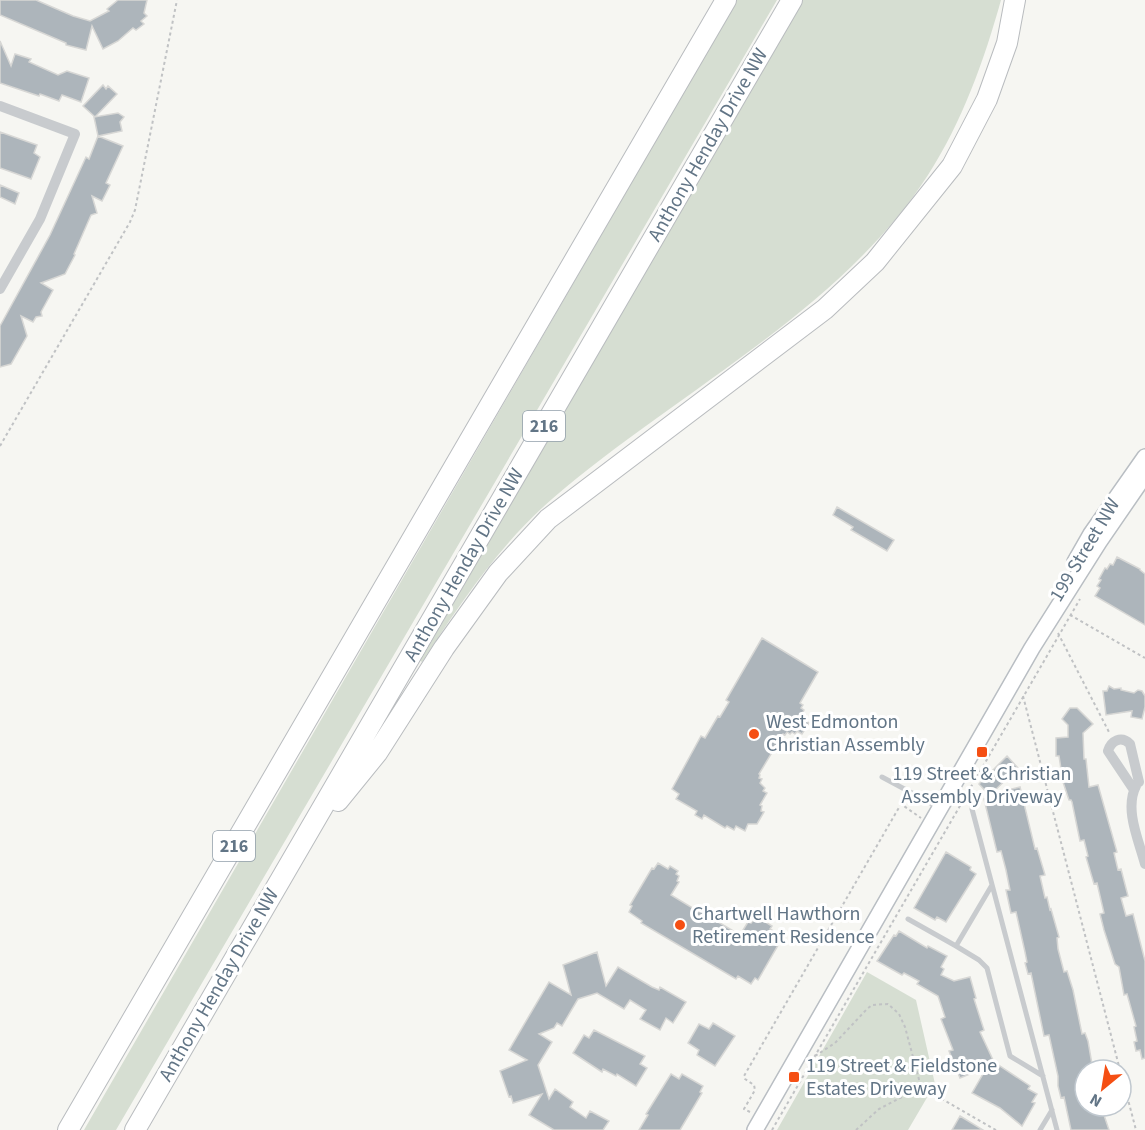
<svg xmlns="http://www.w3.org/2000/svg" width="1145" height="1130" viewBox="0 0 1145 1130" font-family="'Source Sans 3',sans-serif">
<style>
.green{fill:#d6ded2}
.building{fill:#adb5bb;stroke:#d7d7d5;stroke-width:1.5}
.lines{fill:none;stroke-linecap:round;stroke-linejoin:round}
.secondary-casing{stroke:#b9bec3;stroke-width:18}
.highway-casing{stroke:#b9bcbf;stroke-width:22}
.path{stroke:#c0c2c4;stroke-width:2;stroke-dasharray:3 3;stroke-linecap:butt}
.lane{stroke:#c8cbce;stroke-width:5}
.street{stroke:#c8cbce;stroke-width:10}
.secondary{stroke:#fff;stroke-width:15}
.highway{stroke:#fff;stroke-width:20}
.poi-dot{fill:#f54f13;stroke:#fff;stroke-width:2}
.labels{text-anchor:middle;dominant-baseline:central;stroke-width:6;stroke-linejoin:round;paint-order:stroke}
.shield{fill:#fff;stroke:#919eaa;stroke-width:1.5}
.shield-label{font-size:18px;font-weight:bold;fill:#627586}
.street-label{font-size:20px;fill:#627586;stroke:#fff}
.poi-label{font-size:20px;fill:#627586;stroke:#fff;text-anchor:start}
</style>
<rect width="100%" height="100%" fill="#f6f6f2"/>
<path class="green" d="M737,0h40l-661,1130h-32z
M803,0h198c-17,61 -39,122 -73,175 -88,137 -255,219 -376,324 -53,46 -92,105 -130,163l-3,-2z
M867,972l49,28 19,84 -27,46h-131z"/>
<path class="building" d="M0,0h36l37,16 17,5 19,-10 -2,-2 11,-9h29l-3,13 3,3 -6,5 3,3 -8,6 -3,-2 -15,13 -15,8 -11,-23 -6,24 -20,-5v-2l-66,-28z
M0,41l11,25 4,-12 16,5 -2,3 29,13 9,-4 22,7 -8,24 -19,-7 -3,6 -19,-7 -1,2 -39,-13z
M103,85l3,4 2,-3 9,8 -22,23 -12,-11z
M118,113l6,4 -4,5 2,9 -24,5 -4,-19z
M0,132l37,13 -3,8 6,4 -9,22 -31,-11z
M98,136l25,10 -17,37 4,2 -8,16 -10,-5 5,17 -6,2 -17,39 1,1 -10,19 -24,9 12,7 -12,22 1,4 -6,1 -3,5 -12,-6 6,20 -16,28 -11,3v-41l50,-91 36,-78 3,2z
M0,185l19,8 -4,11 -15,-7z
M837,507l57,33 -7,11 -36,-21 2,-3 -20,-12z
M1117,557l23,12v1l5,4v51l-50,-29 5,-8 -3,-2 4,-6 -2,-1 6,-11 2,1 3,-5 3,1z
M762,638l56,34 -18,31 3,2 -2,3 3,2 -2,4 3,2 -2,3 6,4 -7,11 -5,-3 -2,3 -3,-2 -2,2 -3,-2 -2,3 -2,-1 -24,40 1,1 -1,3 3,1 -2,4 5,5 -2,3 4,2 -7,12 2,1 -1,5 3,1 -7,12h-9l-3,7 -9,-5 -2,4 -7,-4 -2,2 -21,-13 -2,4 -7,-4 2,-4 -21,-12 3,-5 -7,-5 29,-53 4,2 13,-22 2,1 9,-15 -3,-2z
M1109,686l5,3 7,-1v2l13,3 4,-3 4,1 3,5v11l-3,12 -11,-2 1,-6 -26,4 -3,-24h4z
M1070,708h7l16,16 -10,9 1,26h2l3,28 9,-2 19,67 -3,1 4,17 3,-1 7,27 -7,2 5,18 7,-2 12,47v97l-3,1 -2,-9 -4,1 -2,-9 3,-1 -3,-14 2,-1 -9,-32 -3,1 -5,-28 -4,-3 -11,-34 -4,-16 4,-1 -7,-30 -3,1 -8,-27 2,-1 -4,-16 -4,1 -8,-39 -1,-2h-2l-6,-18 -4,-26h-3v-18l12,-1v-12l-6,-6z
M1007,756l11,12 -27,26 29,-7 15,62 2,-1 8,27 -5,1 5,22 2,-1 3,13 1,-1 8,28 -2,1 1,11 6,23 3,-1 6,19 9,44 3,-1 3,8 5,29h-8v36h16l8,24h-38l-7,-33 -3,1 -3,-12v-10l-9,-41 -5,1 -13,-63 -3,1 -3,-11 2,-1 -2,-10 -9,-40 -5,1 -5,-23h4l-4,-20 -5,-19 -4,1 -13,-53 7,-2 -12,-13z
M946,852l25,15 -1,3 6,4 -30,48 -9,-5 -2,3 -21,-12z
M658,863l10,6 2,-3 8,5 -2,3 3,2 -2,5 2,1 -8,13 28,17 2,-4 14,8 -2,3 27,16 8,-13 3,1 3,-4 3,2 2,-3 13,8 -2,3 10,6 -3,6 3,1 -22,38 -3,-2 -4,6 -13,-8 -2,3 -95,-56 1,-2 -13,-9 3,-6 -2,-1 22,-37 2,1z
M899,931l28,17 1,-2 19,10 -6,11 3,2 -3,6 13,6 16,-4 6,21 -2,1 10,31 -4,2 14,30 36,24 -2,3 9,5 -5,8 3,1 -13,23 -22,-18 -28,-15 15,-26 -27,11 -11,-27 4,-1 -12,-31 4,-2 -7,-21 -21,-12 2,-3 -15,-8 -2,2 -25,-14 17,-26 2,1z
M597,952l9,34 12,-19 34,20 7,3 1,-3 26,15 -13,21 -7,-5 -6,12 -20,-11 6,-9 -16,-10 -6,9 -27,-16 -19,6 -16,27 -5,-3 -3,5 -15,6 13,8 -14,23 11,34 6,-10 18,13 -3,5 16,11 4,-7 19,10 -6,9h-49l-25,-15 13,-21 -29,9 -2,-7 -2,1 -9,-26 27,-11 -18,-10 40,-68 22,13 -8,-30z
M713,1023l22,13 -20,30 -18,-11 2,-5 -11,-7 11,-19 10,5z
M594,1030l51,26 -5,8 7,4 -11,18 -19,-12 -1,2 -13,-7 -1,3 -29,-19 11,-18 5,3z
M671,1074l8,5 3,-5 21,12 -3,6 2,1 -22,37h-41l9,-15 -2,-1z
M960,1116l23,14h-31z"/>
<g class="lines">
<defs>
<path id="secondary" d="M1075,562l16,-28 54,-77
M755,1130l277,-482 67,-106 46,-67"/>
<path id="highway" d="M338,801l39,-48 67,-105 54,-75 50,-54 277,-210 50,-47 77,-96 35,-67 20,-56 8,-43
M68,1130l658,-1130
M135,1130l657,-1130"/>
</defs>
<use href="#secondary" class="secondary-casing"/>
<use href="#highway" class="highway-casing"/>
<path class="path" d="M0,446l130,-224 5,-12 42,-210
M1070,615l75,43
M1058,633l52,101
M1023,696l97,374
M815,1056l20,-13 32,-34 5,-4 16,-1 11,10 6,13 16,60
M1121,1073l15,57
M750,1112l-6,-3 11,-19 -1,-5 -9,-6 -1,-3 157,-272 20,14
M772,1130l308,-531
M856,1130l23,-21 42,-22 75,43"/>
<path class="lane" d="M882,777l56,30
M972,809l85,321
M908,919l48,27 36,-61
M956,946l23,14 8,8 23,88 33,20
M1040,1130l12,-20"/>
<path class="street" d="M0,106l75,28 -35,85 -40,70
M1136,786c-12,23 3,55 9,78
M1134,790l-26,-39c3,-10 13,-16 22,-7l9,38"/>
<use href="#secondary" class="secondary"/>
<use href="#highway" class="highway"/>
</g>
<g class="poi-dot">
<circle cx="754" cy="734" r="6"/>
<rect x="976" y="746" width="12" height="12" rx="3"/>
<circle cx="680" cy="925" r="6"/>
<rect x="788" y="1071" width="12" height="12" rx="3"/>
</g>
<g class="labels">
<g class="shield">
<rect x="523" y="411" width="42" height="30" rx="4.5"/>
<rect x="213" y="831" width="42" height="30" rx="4.5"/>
</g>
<g class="shield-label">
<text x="544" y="426">216</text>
<text x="234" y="846">216</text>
</g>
<g class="street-label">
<text transform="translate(708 145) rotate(-60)">Anthony Henday Drive NW</text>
<text transform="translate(1085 550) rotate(-59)">199 Street NW</text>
<text transform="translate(464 565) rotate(-60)">Anthony Henday Drive NW</text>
<text transform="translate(219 985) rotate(-60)">Anthony Henday Drive NW</text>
</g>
<g class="poi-label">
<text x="766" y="722">West Edmonton<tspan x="766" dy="23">Christian Assembly</tspan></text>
<text x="982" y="774" text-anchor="middle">119 Street &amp; Christian<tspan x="982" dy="23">Assembly Driveway</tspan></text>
<text x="692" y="914">Chartwell Hawthorn<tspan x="692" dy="23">Retirement Residence</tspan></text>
<text x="806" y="1066">119 Street &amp; Fieldstone<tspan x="806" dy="23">Estates Driveway</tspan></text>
</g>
</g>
<g transform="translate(1103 1088) rotate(210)"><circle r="28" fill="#ffffff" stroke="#c0c8cf" stroke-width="1.5"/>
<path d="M0-4.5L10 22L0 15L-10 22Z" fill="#f54f13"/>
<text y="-9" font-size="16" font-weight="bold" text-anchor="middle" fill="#627586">N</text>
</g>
</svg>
